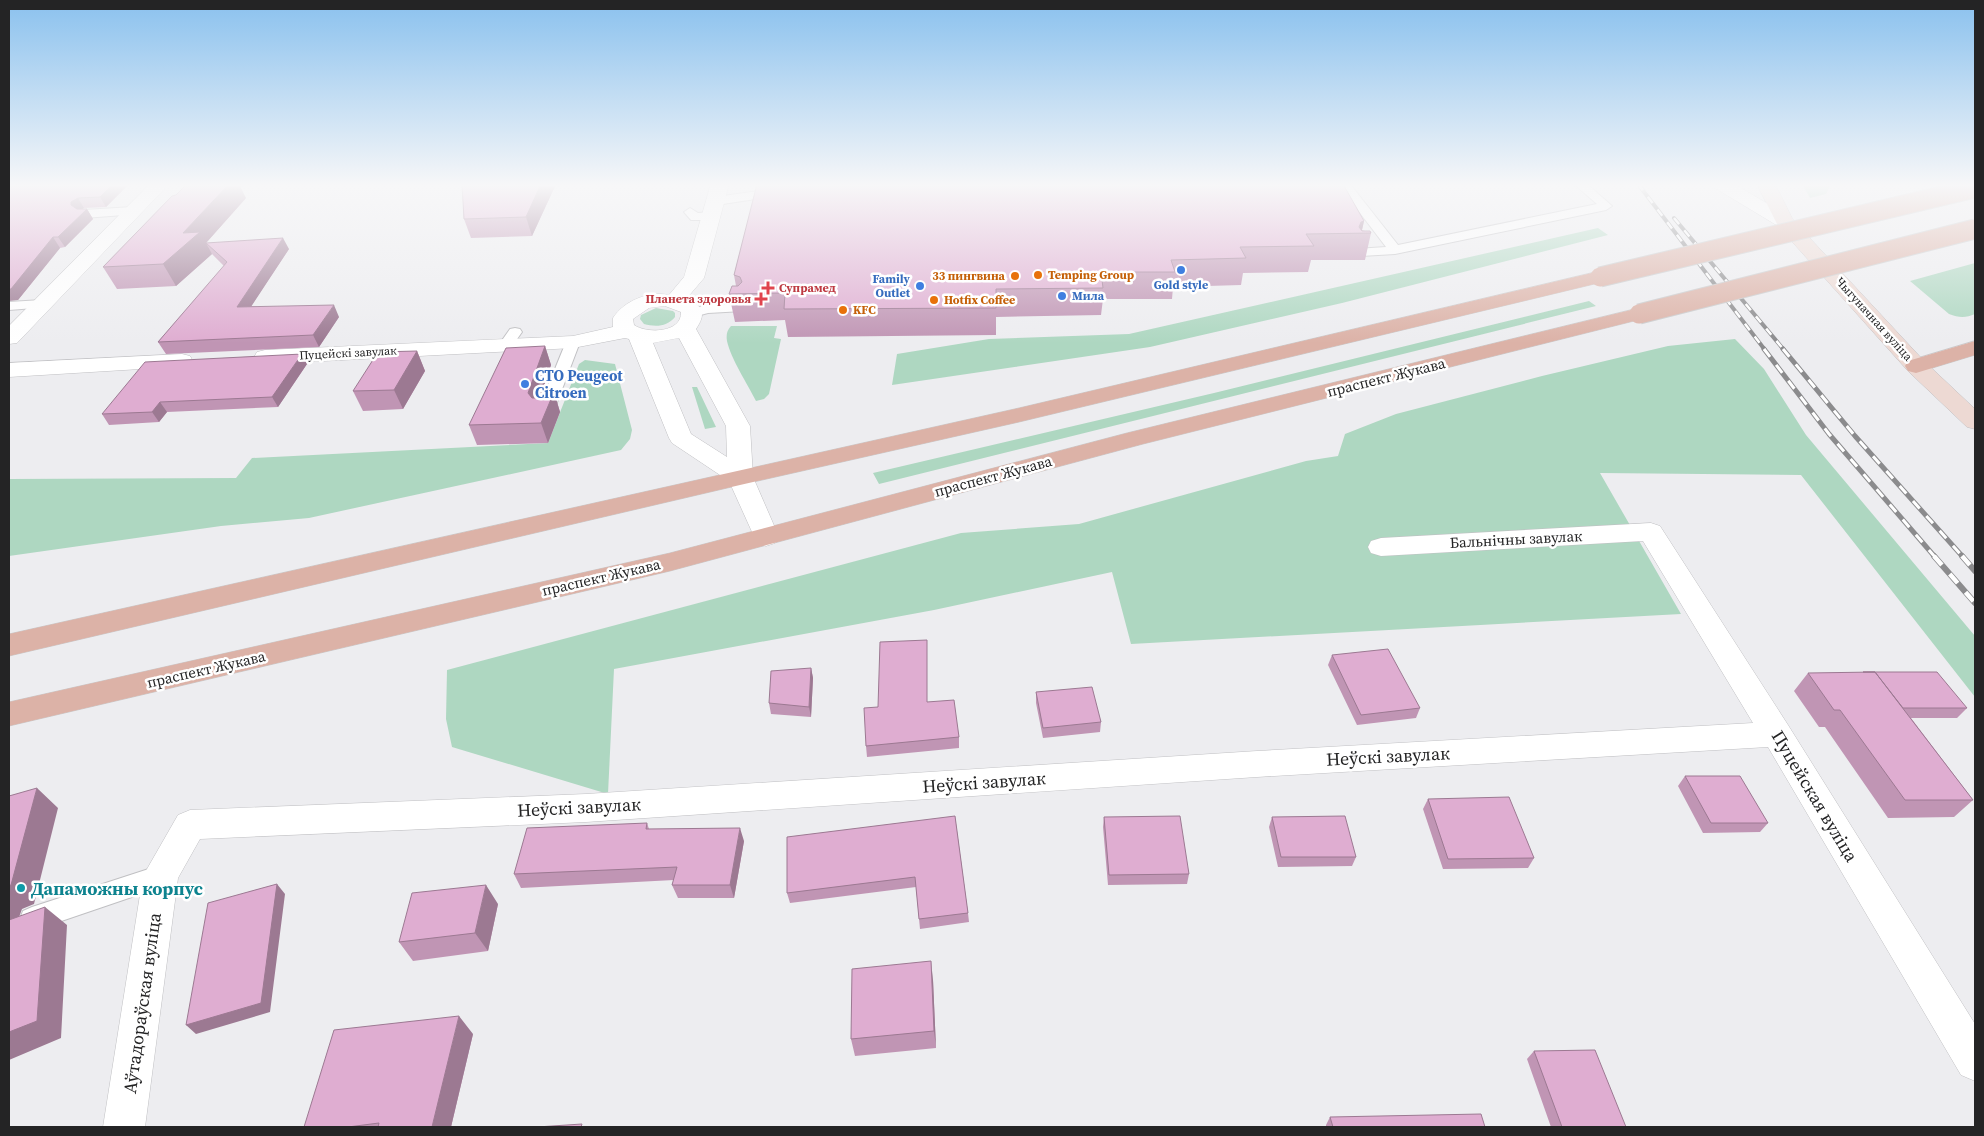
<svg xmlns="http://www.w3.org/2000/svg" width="1984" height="1136" viewBox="0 0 1984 1136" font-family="'Source Serif 4',serif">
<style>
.green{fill:#aed7c1}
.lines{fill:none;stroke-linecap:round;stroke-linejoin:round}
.service-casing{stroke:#c0c0c3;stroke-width:2}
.minor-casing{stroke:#c0c0c3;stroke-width:1}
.tertiary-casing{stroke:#c0c0c3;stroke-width:1}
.secondary-casing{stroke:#c0c0c3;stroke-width:1}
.primary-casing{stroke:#cacacb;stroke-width:1}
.service{fill:#fff;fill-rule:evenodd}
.minor{fill:#fff;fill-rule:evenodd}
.tertiary{fill:#fff;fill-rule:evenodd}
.secondary{fill:#edd9d3;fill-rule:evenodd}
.primary{fill:#dcb2a7;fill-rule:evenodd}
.rail-far2-casing{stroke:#8b8b8d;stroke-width:4}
.rail-far1-casing{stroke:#8b8b8d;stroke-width:5}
.rail-casing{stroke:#8b8b8d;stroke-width:6}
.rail-far2{stroke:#fff;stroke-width:2.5;stroke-dasharray:8;stroke-linecap:butt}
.rail-far1{stroke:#fff;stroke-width:3;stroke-dasharray:10;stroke-linecap:butt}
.rail{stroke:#fff;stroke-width:4.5;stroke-dasharray:12;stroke-linecap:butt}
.primary-bridge-casing{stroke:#cacacb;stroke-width:21;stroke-linecap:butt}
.primary-bridge{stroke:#dcb2a7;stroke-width:19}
.wall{fill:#c095b4}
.shaded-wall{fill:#9c7992}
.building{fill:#dfadd1;stroke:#9c7992}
.shop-dot{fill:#3f7fe0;stroke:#fff;stroke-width:2}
.food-dot{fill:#e8710a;stroke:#fff;stroke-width:2}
.health-dot{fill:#e0444e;stroke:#fff;stroke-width:2}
.culture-dot{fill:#0f9aa8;stroke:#fff;stroke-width:2}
.labels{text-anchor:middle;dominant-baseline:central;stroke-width:5;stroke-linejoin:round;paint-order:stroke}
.far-food-label{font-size:12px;font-weight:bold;fill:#c56008;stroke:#fff;text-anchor:start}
.far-shop-label{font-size:12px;font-weight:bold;fill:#366cbe;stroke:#fff;text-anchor:end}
.far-health-label{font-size:12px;font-weight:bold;fill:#be3a42;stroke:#fff;text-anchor:start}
.far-street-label{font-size:12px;fill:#242425;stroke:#fff}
.shop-label{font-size:15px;font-weight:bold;fill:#366cbe;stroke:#fff;text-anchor:start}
.street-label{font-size:15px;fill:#242425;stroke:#fff}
.near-street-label{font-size:18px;fill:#242425;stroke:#fff}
.near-culture-label{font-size:18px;font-weight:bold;fill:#0d838f;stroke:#fff;text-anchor:start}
</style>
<rect width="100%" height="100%" fill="#ededf0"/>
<path class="green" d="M1802,184h29l-5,10 -16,4z
M1598,228l10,7 -266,68 -192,44 -258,38 5,-31 92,-15 140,-5z
M1975,263v51c-9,4 -16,4 -26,0l-39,-33z
M1589,301l7,5 -717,178 -6,-11 341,-80z
M656,308l17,3 2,2v4c-8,10 -20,10 -31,7l-4,-5 1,-4z
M731,326h46l-3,12 7,1 -12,55 -5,5 -8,2c-9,-18 -25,-42 -29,-60 -1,-6 0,-11 4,-15z
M1735,339l29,30 42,66 169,201v61l-174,-222 -201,-2 81,141 -550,30 -19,-72 -178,38 -320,59 -6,125 -156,-47 -6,-28 1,-49 514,-137 118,-9 227,-63 32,-5 7,-22 51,-20 146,-38 126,-30z
M585,360l30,4 17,66 -2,9 -9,11 -312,68 -88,8 -212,30v-77l227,-1 16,-20 296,-15 31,-79z
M692,387h5l19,40 -11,2z"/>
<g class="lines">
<defs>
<path id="service" d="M1338,184h12l48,61 199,-41 -23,-20h13l25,22 -6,4 -211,44 -34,2 -5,-1 -2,-3 2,-3 30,-2z
M765,190l6,4 -2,3 -53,8 -6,-4 6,-4z
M133,207l4,1 2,3 -2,3 -53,4 -6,-4 6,-4z
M690,208l8,5 14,-1 6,4 -6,4h-21l-7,-8z
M42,300l5,1 2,3 -2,3 -38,3v-8z
M738,304l5,1 2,3 -2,3 -35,2 -15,4 -5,-1 -2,-3 2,-3 19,-5z
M515,328l5,1 2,3 -12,17h-10l-2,-3 12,-17z
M573,338l5,1 2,3 -27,71 -2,3h-12l-2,-3 29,-71 2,-3z
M161,865l9,3 3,8 -3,8 -138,47 -9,-4 -3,-8 3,-8 9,-4z"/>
<path id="minor" d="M150,184h19l-152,159 -8,1v-18z
M711,184h18l-25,94 -17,20c17,9 19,16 9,31l54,97 3,51 26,60 -4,6 -9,3 -9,-3 -28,-62 -57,-38 -3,-5 -40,-99 -4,-1 -52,10 -308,16 -8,-2 -3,-5 3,-5 8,-2 308,-14 40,-9v-9c11,-17 35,-27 56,-23l15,-18zM665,306l16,6c1,21 -34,22 -47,13l-1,-6 16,-11zM679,338l47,88 1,31 -36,-23 -38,-91z
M182,354l8,2 3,5 -3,5 -181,11v-14z
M1651,523l9,3 128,199 187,299v57l-14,-6 -193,-328 -511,30 -671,45 -386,17 -22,39 -33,249h-42l40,-251 35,-61 12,-5 396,-16 671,-43 496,-28 -110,-182 -262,15 -10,-3 -3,-6 3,-6 10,-3z"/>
<path id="tertiary" d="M1712,184h22l58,34 2,4 -2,4 -7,2 -7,-2 -63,-38z"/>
<path id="secondary" d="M1757,184h18l18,36 131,141 51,48v20l-8,-2 -59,-56 -130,-145z"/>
<path id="primary" d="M1600,271l7,2 3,4 -3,4 -588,141 -279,63 -731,171v-22l1010,-226z
M1639,308l7,2 3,4 -3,4 -503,126 -473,127 -661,155v-24l661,-149 457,-120z
M1975,341v14l-59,18 -8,-2 -3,-5 3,-5z"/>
</defs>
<use href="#service" class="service-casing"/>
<use href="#minor" class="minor-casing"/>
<use href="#tertiary" class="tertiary-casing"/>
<use href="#secondary" class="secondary-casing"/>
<use href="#primary" class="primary-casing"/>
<use href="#service" class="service"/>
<use href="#minor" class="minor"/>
<use href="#tertiary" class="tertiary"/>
<use href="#secondary" class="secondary"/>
<use href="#primary" class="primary"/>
<defs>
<path id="rail-far2" d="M1638,184l127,166
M1674,218l110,132"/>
<path id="rail-far1" d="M1764,349l65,85 106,123
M1783,349l72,87 108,121"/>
<path id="rail" d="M1934,556l41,47
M1962,556l13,15"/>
</defs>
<use href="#rail-far2" class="rail-far2-casing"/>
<use href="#rail-far1" class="rail-far1-casing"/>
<use href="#rail" class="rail-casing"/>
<use href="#rail-far2" class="rail-far2"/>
<use href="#rail-far1" class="rail-far1"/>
<use href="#rail" class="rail"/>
<defs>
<path id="primary-bridge" d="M1600,277l375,-89
M1639,314l336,-85"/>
</defs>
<use href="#primary-bridge" class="primary-bridge-casing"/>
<use href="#primary-bridge" class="primary-bridge"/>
</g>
<path class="wall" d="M9,184h120l-23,23 -22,1 -2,1h5l6,10 -28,28 -5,1 -42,52z
M462,184h94l-24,52 -61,2 -7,-19z
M246,198l-40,45 6,11 -36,32 -59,3 -14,-22z
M1364,221l-2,9 9,3 -6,27h-54l-3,12 -65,1 -2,12 -68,2 -1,12h-69l-2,16 -105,2v18l-208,2 -3,-17 -50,2 -6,-28 7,-8 -2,-11z
M206,243l83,6 -38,57 88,11 -20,30 -153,7 -8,-12 66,-76 -12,-12z
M545,346l6,19 -11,33h4l10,-6 6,20 -12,31 -71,2 -8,-20z
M417,351l8,20 -22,38 -40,2 -10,-20z
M307,364l-29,43 -111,5 -8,10 -50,3 -7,-11z
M927,640v62l32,35v11l-92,9 -1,-11 12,-39z
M1332,655l88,53 -4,10 -59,7 -29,-60z
M811,668l2,10 -2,39 -40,-3 -2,-11z
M1808,673l159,35 -10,10h-46l62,82 -19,17 -66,1 -63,-91h-6l-25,-36z
M1036,692l65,30 -1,10 -57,6 -7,-35z
M1685,776l83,47 -8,9 -57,1 -25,-47z
M1428,799l106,59 -6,10 -85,1 -20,-60z
M955,816l13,97 1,9 -49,7 -4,-42 -126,16 -3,-10z
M1104,817l85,57 -2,10 -79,1 -5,-58z
M1272,817l84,40 -4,9 -74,1 -9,-40z
M647,823l2,6 95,12 -10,57h-56l-6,-13 2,-5 -153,8 -7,-14z
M498,904l-10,47 -75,10 -14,-19z
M933,980l3,68 -81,8 -4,-17z
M473,1034l-22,93h-147z
M1534,1051l92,76h-75l-24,-68z
M1330,1117l155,10h-159v-2z"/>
<path class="shaded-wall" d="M113,184h16l-23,23 -6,-10z
M229,184h10l7,14 -40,45 6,11 -36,32 -13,-22 20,-31z
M541,184h15l-24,52 -6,-19z
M78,198l6,10 -7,4 -6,-7v-3z
M87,209l6,10 -28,28 -7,-10z
M1364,221l-3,13 -2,-7 2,-5z
M53,237l7,11 -42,52 -9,1v-12z
M283,238l6,11 -46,70 -6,-12z
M334,305l5,12 -20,30 -6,-12z
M545,346l6,19 -16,48 -7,-20z
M417,351l8,20 -22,38 -9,-19z
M302,354l5,10 -29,43 -6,-10z
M554,392l6,20 -12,31 -7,-20z
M160,402l7,10 -8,10 -7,-10z
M811,668l2,10 -2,39 -2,-10z
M37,788l21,20 -24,96 -12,5 -4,11 -9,10v-44z
M740,828l4,13 -10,57 -4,-13z
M277,884l8,10 -15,118 -74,22 -10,-9z
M486,885l12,19 -10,47 -13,-18z
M45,907l22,18 -6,113 -52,22v-28z
M931,961l2,19 3,68 -2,-17z
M459,1016l14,18 -22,93h-19z"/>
<path class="building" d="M9,184h104l-13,13 -22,1 -7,4v3l6,4h10l-29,28h-5l-42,52h-2z
M187,184h42l-46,49 17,-1 -37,32 -60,3 69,-71 4,-1z
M462,184h79l-15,33 -62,2z
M757,184h586l21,37 -3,1 -2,5 3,4h8l1,2 -65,1 8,12 -74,1 6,11 -75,2 4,12h-74l2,16 -107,1v19l-212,1 1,-16 -56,1 3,-8h6l4,-4 -2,-5 -6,-2z
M283,238l-46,69 97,-2 -21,30 -155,7 69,-80 -21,-19z
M545,346l-17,47 4,5h12l5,-5 5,-1 -13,31 -72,2 37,-77z
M417,351l-23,39 -41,1 25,-39z
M302,354l-30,43 -112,5 -8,10 -50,2 43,-52z
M927,640v62l27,-2 5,37 -93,9 -2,-38 14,-1 2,-65z
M1388,649l32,59 -59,7 -29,-60z
M811,668l-2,39 -40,-4 2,-32z
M1863,672h74l30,36h-64l-28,-36z
M1875,672l98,128h-68l-65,-90h-6l-26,-37z
M1092,687l9,35 -58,6 -7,-36z
M1685,776h55l28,47h-57z
M37,788l-26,97 -2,1v-90z
M1509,797l25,61 -86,1 -20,-60z
M955,816l13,97 -49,6 -4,-42 -128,16v-56z
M1180,816l9,58 -80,1 -5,-58z
M1345,816l11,41h-75l-9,-40z
M647,823l-1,6 94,-1 -10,57h-58l5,-18 -163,7 13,-46z
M277,884l-16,119 -75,22 22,-122z
M486,885l-11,48 -76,9 13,-49z
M45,907l-8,114 -28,11v-112z
M931,961l3,70 -83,8 1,-70z
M459,1016l-27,111h-54l1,-4 -31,4h-44l30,-97z
M1595,1050l31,77h-64l-28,-76z
M1481,1114l4,13h-152l-3,-10z
M582,1124l-1,3h-44z"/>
<linearGradient id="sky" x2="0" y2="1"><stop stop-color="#8ac1ee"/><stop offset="0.54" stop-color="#f7f7f8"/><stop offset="1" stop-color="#f7f7f8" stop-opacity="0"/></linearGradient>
<rect width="1984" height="343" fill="url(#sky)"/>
<g class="shop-dot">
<circle cx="1181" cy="270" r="5"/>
<circle cx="920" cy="286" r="5"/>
<circle cx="1062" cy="296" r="5"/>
<circle cx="525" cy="384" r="5"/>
</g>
<g class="food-dot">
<circle cx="1038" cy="275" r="5"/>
<circle cx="1015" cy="276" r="5"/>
<circle cx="934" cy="300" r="5"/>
<circle cx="843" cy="310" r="5"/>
</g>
<g class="health-dot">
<path d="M765.5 280.5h5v5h5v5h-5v5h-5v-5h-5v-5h5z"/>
<path d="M758.5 291.5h5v5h5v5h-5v5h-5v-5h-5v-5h5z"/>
</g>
<circle class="culture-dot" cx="21" cy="888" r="5"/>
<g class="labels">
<g class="far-food-label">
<text x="1048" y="275">Temping Group</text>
<text x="1005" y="276" text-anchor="end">33 пингвина</text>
<text x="944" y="300">Hotfix Coffee</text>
<text x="853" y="310">KFC</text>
</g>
<g class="far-shop-label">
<text x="910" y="279">Family<tspan x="910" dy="14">Outlet</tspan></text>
<text x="1181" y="285" text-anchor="middle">Gold style</text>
<text x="1072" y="296" text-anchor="start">Мила</text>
</g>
<g class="far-health-label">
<text x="779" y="288">Супрамед</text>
<text x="751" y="299" text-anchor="end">Планета здоровья</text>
</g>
<g class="far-street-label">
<text transform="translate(1874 319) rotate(48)">Чыгуначная вуліца</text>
<text transform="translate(348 353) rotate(-3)">Пуцейскі завулак</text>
</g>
<g class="shop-label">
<text x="535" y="375">СТО Peugeot<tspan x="535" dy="17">Citroen</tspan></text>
</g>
<g class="street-label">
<text transform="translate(1386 377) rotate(-14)">праспект Жукава</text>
<text transform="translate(993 476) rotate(-15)">праспект Жукава</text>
<text transform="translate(1516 539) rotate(-3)">Бальнічны завулак</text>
<text transform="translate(601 577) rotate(-13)">праспект Жукава</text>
<text transform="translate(206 669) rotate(-13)">праспект Жукава</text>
</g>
<g class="near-street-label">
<text transform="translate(1388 756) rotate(-3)">Неўскі завулак</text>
<text transform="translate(984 782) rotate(-4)">Неўскі завулак</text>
<text transform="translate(1815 796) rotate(59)">Пуцейская вуліца</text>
<text transform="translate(579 807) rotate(-3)">Неўскі завулак</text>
<text transform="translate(142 1003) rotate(-82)">Аўтадораўская вуліца</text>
</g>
<g class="near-culture-label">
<text x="31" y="888">Дапаможны корпус</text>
</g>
</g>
<rect width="1984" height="1136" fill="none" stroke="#242425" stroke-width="20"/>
</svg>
